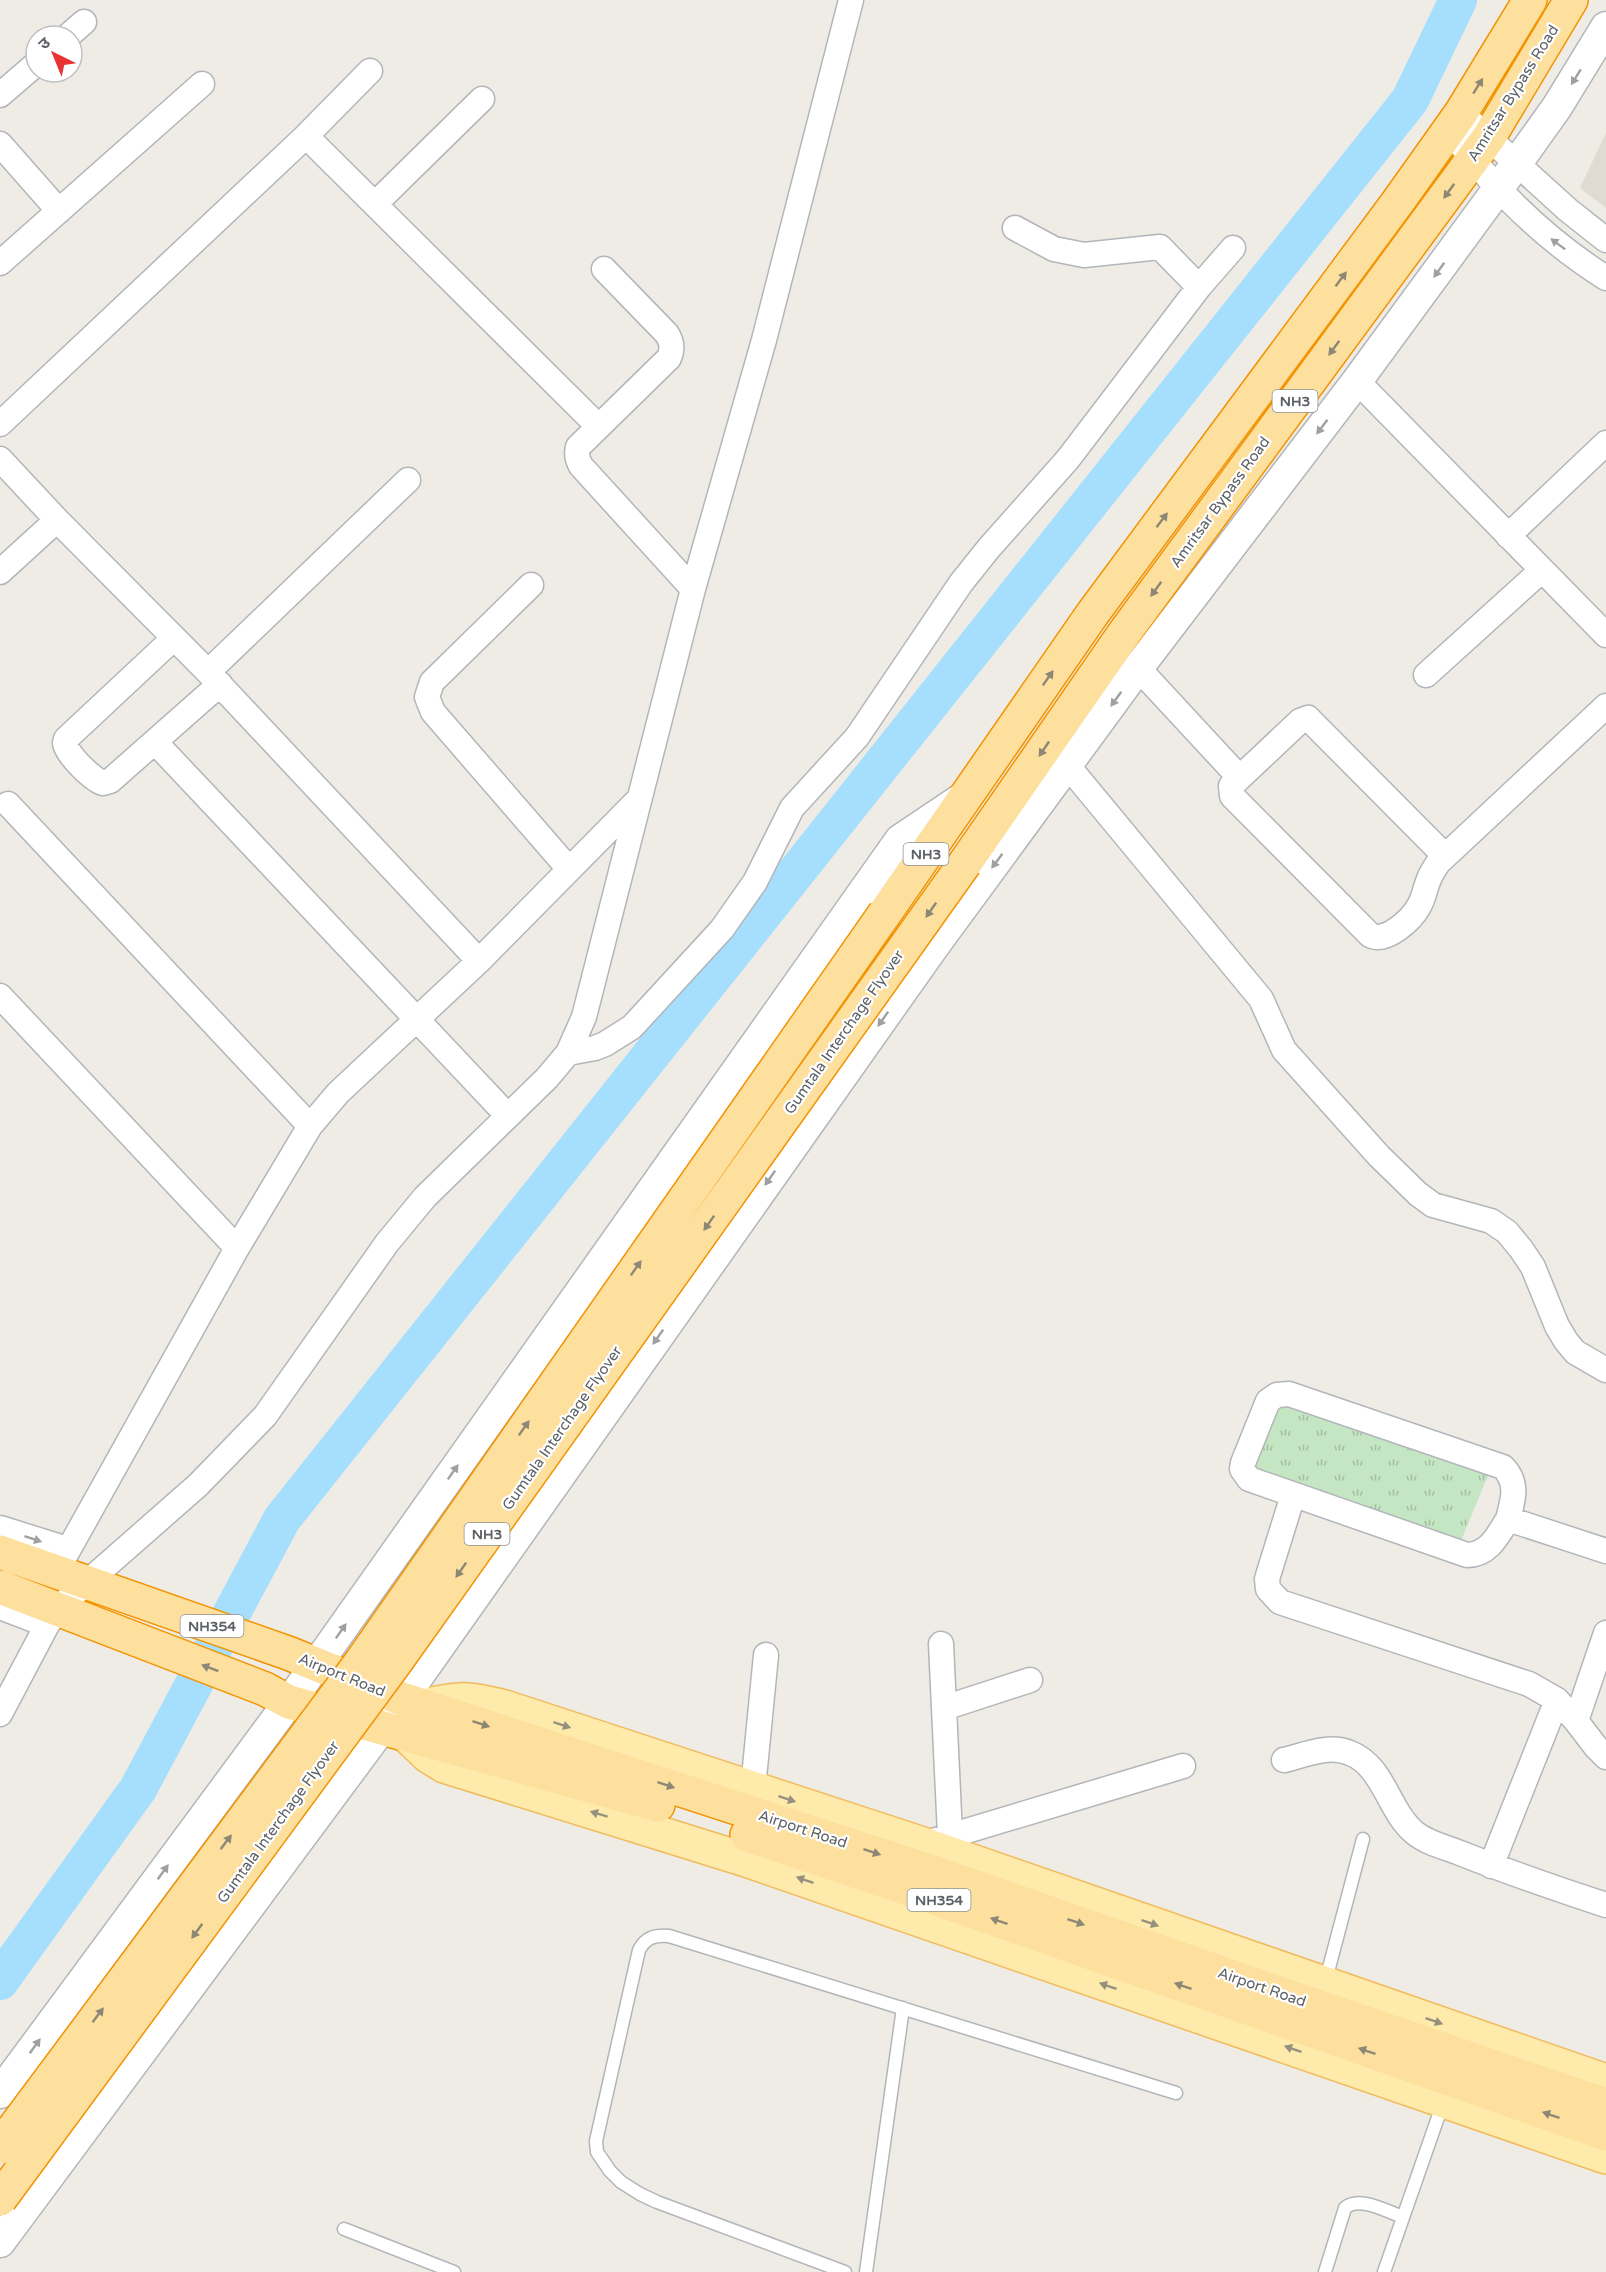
<svg xmlns="http://www.w3.org/2000/svg" width="1606" height="2272" viewBox="0 0 1606 2272" font-family="'Varela Round','Noto Sans Devanagari',sans-serif">
<style>
.education{fill:#dfdbd3}
.grass{fill:url(#grass-tufts)}
.lines{fill:none;stroke-linecap:round;stroke-linejoin:round}
.river{stroke:#a6dffe;stroke-width:38}
.service-casing{stroke:#b2b6ba;stroke-width:15}
.minor-casing{stroke:#b2b6ba;stroke-width:27}
.tertiary-casing{stroke:#b2b6ba;stroke-width:33}
.primary-casing{stroke:#f1bb5d;stroke-width:36}
.trunk-casing{stroke:#f39302;stroke-width:36}
.service{stroke:#fff;stroke-width:12}
.minor{stroke:#fff;stroke-width:24}
.tertiary{stroke:#fff;stroke-width:30}
.primary{stroke:#feeaab;stroke-width:33}
.trunk{stroke:#fde09d;stroke-width:33}
.trunk-bridge-casing{stroke:#f39302;stroke-width:36;stroke-linecap:butt}
.trunk-bridge{stroke:#fde09d;stroke-width:33}
.oneway{fill:#9ea0a3}
.oneway2{fill:#8d8776}
.oneway3{fill:#95917e}
.labels{text-anchor:middle;dominant-baseline:central;stroke-width:4.5;stroke-linejoin:round;paint-order:stroke}
.shield{fill:#fff;stroke:#8e9093;stroke-width:1.5}
.shield-label{font-size:14px;font-weight:bold;fill:#5d6165}
.street-label{font-size:15px;fill:#5d6165;stroke:#fff}
</style>
<defs>
<pattern id="grass-tufts" width="24" height="20" patternUnits="userSpaceOnUse" patternTransform="scale(1.5)"><rect width="24" height="20" fill="#c5e6c2"/><path d="M3 7l-1-3M5 7V3M7 7l1-3M15 17l-1-3M17 17v-4M19 17l1-3" fill="none" stroke="#a3bea1"/></pattern>
</defs>
<rect width="100%" height="100%" fill="#efece5"/>
<path class="education" d="M1606,133v75l-26,-20z"/>
<path class="grass" d="M1275,1396l216,72 -30,73 -219,-73z"/>
<g class="lines">
<path class="river" d="M0,1981l138,-192 144,-270 1128,-1419 48,-100"/>
<defs>
<path id="service" d="M1325,1983l38,-144
M344,2229l110,43
M845,2272l-188,-70 -17,-8 -19,-12 -11,-11 -13,-19 -1,-11 43,-191c7,-13 16,-15 30,-14l507,157
M866,2272l37,-264
M1325,2272l20,-64c14,-13 43,4 58,9
M1384,2272l59,-169"/>
<path id="minor" d="M68,36l16,-14
M0,95l36,-31
M1461,113l107,97 38,30
M1449,129c43,58 95,110 157,149
M306,136l64,-65
M0,144l59,67
M375,204l107,-105
M1015,228l39,21 30,6 76,-8 39,40
M0,263l202,-179
M604,269l63,65c5,8 6,15 2,24l-91,89c-2,7 -1,12 3,19l112,123
M1357,381l249,254
M0,424l306,-288 292,290
M0,459l57,61 151,152 271,289
M1508,536l98,-93
M0,572l57,-52
M531,585l-99,97 -5,15 6,15 136,157
M174,638l-108,101 -1,4c1,11 28,37 38,40l7,-2 110,-97
M1138,668l101,109
M208,672l200,-192
M1426,675l116,-105
M155,742l353,374
M1068,766l193,233 23,51 95,106 39,38 15,11 58,16 16,11 14,17 12,18 24,59 9,15 9,11 31,18
M8,804l302,322
M1445,856l-137,-138 -8,3 -69,65 1,10 138,139c16,9 42,-16 49,-29 5,-8 6,-18 10,-27 2,-6 6,-11 9,-16l168,-157
M0,996l237,252
M568,1053l27,-5 10,-4 27,-17 90,-98 33,-47 37,-74 65,-71 104,-154 28,-35 79,-89 131,-172 34,-39
M1293,1495l-26,84 1,10 12,13 249,82 28,16
M1508,1519c5,-19 11,-36 -5,-52l-214,-73 -12,1 -9,6 -25,62 -1,6 7,10 218,76c22,0 31,-20 41,-36l98,32
M0,1528l67,21
M56,1572l181,-324 73,-122 28,-33 141,-132 159,-161
M0,1607l47,18
M1606,1633l-30,88 20,26 10,10
M941,1644l9,191
M944,1708l86,-28
M0,1714l47,-89 11,-17 140,-123 67,-69 122,-173 38,-46 122,-119 21,-25 16,-36 109,-428 71,-249 87,-340
M1284,1760c21,-5 44,-16 66,-7 34,13 38,58 65,80 12,10 30,14 45,20 48,19 97,36 146,52
M753,1788l13,-133
M923,1844l260,-78
M1491,1866l66,-166 19,21"/>
<path id="tertiary" d="M0,2093l317,-429 583,-824 64,-43
M0,2242l381,-513 553,-783 204,-278 219,-287 160,-218 40,-56 49,-80"/>
<path id="primary" d="M424,1706c36,-9 45,-8 81,1l418,137 683,237
M407,1736l21,20 16,10 299,93 863,298"/>
<path id="trunk" d="M965,863l160,-231 364,-495 82,-137
M885,913l208,-300 304,-410 64,-90 69,-113
M0,1552l288,101 114,46 531,173 349,122 324,111
M0,1587l265,102 24,13 369,103
M747,1835l173,58 686,241"/>
</defs>
<use href="#service" class="service-casing"/>
<use href="#minor" class="minor-casing"/>
<use href="#tertiary" class="tertiary-casing"/>
<use href="#primary" class="primary-casing"/>
<use href="#trunk" class="trunk-casing"/>
<use href="#service" class="service"/>
<use href="#minor" class="minor"/>
<use href="#tertiary" class="tertiary"/>
<use href="#primary" class="primary"/>
<use href="#trunk" class="trunk"/>
<defs>
<path id="trunk-bridge" d="M0,2147l361,-485 524,-749
M0,2199l395,-536 570,-800"/>
</defs>
<use href="#trunk-bridge" class="trunk-bridge-casing"/>
<use href="#trunk-bridge" class="trunk-bridge"/>
</g>
<defs><path id="oneway-solid" d="M-6-.8H1V-3.2L6.5 0L1 3.2V.8H-6Z" transform="scale(1.5)"/></defs>
<g class="oneway">
<use href="#oneway-solid" transform="translate(1576 77) rotate(122)"/>
<use href="#oneway-solid" transform="translate(1558 244) rotate(-143)"/>
<use href="#oneway-solid" transform="translate(1439 270) rotate(126)"/>
<use href="#oneway-solid" transform="translate(1322 427) rotate(127)"/>
<use href="#oneway-solid" transform="translate(1116 699) rotate(126)"/>
<use href="#oneway-solid" transform="translate(997 861) rotate(127)"/>
<use href="#oneway-solid" transform="translate(883 1019) rotate(125)"/>
<use href="#oneway-solid" transform="translate(770 1178) rotate(125)"/>
<use href="#oneway-solid" transform="translate(658 1337) rotate(125)"/>
<use href="#oneway-solid" transform="translate(453 1472) rotate(-55)"/>
<use href="#oneway-solid" transform="translate(33 1539) rotate(18)"/>
<use href="#oneway-solid" transform="translate(341 1631) rotate(-55)"/>
<use href="#oneway-solid" transform="translate(163 1872) rotate(-54)"/>
<use href="#oneway-solid" transform="translate(35 2046) rotate(-54)"/>
</g>
<g class="oneway2">
<use href="#oneway-solid" transform="translate(1478 86) rotate(-58)"/>
<use href="#oneway-solid" transform="translate(1449 191) rotate(126)"/>
<use href="#oneway-solid" transform="translate(1341 279) rotate(-53)"/>
<use href="#oneway-solid" transform="translate(1334 348) rotate(126)"/>
<use href="#oneway-solid" transform="translate(1162 520) rotate(-53)"/>
<use href="#oneway-solid" transform="translate(1156 589) rotate(126)"/>
<use href="#oneway-solid" transform="translate(1048 678) rotate(-55)"/>
<use href="#oneway-solid" transform="translate(1044 749) rotate(124)"/>
<use href="#oneway-solid" transform="translate(931 910) rotate(125)"/>
<use href="#oneway-solid" transform="translate(709 1223) rotate(125)"/>
<use href="#oneway-solid" transform="translate(636 1268) rotate(-55)"/>
<use href="#oneway-solid" transform="translate(524 1428) rotate(-55)"/>
<use href="#oneway-solid" transform="translate(461 1570) rotate(125)"/>
<use href="#oneway-solid" transform="translate(210 1668) rotate(-159)"/>
<use href="#oneway-solid" transform="translate(481 1724) rotate(18)"/>
<use href="#oneway-solid" transform="translate(666 1785) rotate(18)"/>
<use href="#oneway-solid" transform="translate(226 1842) rotate(-53)"/>
<use href="#oneway-solid" transform="translate(872 1852) rotate(18)"/>
<use href="#oneway-solid" transform="translate(999 1921) rotate(-161)"/>
<use href="#oneway-solid" transform="translate(1076 1922) rotate(19)"/>
<use href="#oneway-solid" transform="translate(197 1931) rotate(126)"/>
<use href="#oneway-solid" transform="translate(1183 1986) rotate(-161)"/>
<use href="#oneway-solid" transform="translate(98 2015) rotate(-53)"/>
<use href="#oneway-solid" transform="translate(1367 2051) rotate(-161)"/>
<use href="#oneway-solid" transform="translate(1551 2115) rotate(-161)"/>
</g>
<g class="oneway3">
<use href="#oneway-solid" transform="translate(562 1725) rotate(18)"/>
<use href="#oneway-solid" transform="translate(787 1799) rotate(18)"/>
<use href="#oneway-solid" transform="translate(599 1814) rotate(-163)"/>
<use href="#oneway-solid" transform="translate(805 1880) rotate(-161)"/>
<use href="#oneway-solid" transform="translate(1150 1923) rotate(19)"/>
<use href="#oneway-solid" transform="translate(1108 1986) rotate(-161)"/>
<use href="#oneway-solid" transform="translate(1434 2021) rotate(19)"/>
<use href="#oneway-solid" transform="translate(1293 2049) rotate(-161)"/>
</g>
<g class="labels">
<g class="shield">
<rect x="1272.5" y="390" width="45" height="22" rx="4.5"/>
<rect x="903.5" y="843" width="45" height="22" rx="4.5"/>
<rect x="464.5" y="1523" width="45" height="22" rx="4.5"/>
<rect x="180.5" y="1615" width="63" height="22" rx="4.5"/>
<rect x="907.5" y="1889" width="63" height="22" rx="4.5"/>
</g>
<g class="shield-label">
<text x="1295" y="401">NH3</text>
<text x="926" y="854">NH3</text>
<text x="487" y="1534">NH3</text>
<text x="212" y="1626">NH354</text>
<text x="939" y="1900">NH354</text>
</g>
<g class="street-label">
<text transform="translate(1513 93) rotate(-58)">Amritsar Bypass Road</text>
<text transform="translate(1220 502) rotate(-54)">Amritsar Bypass Road</text>
<text transform="translate(844 1032) rotate(-55)">Gumtala Interchage Flyover</text>
<text transform="translate(562 1428) rotate(-55)">Gumtala Interchage Flyover</text>
<text transform="translate(342 1675) rotate(22)">Airport Road</text>
<text transform="translate(278 1822) rotate(-54)">Gumtala Interchage Flyover</text>
<text transform="translate(803 1829) rotate(18)">Airport Road</text>
<text transform="translate(1262 1987) rotate(19)">Airport Road</text>
</g>
</g>
<g transform="translate(54 54) rotate(317)"><circle r="28" fill="#ffffff" stroke="#bec0c1" stroke-width="1.5"/>
<path d="M0-4.5L10 22L0 15L-10 22Z" fill="#e83233"/>
<text y="-9" font-size="16" font-weight="bold" text-anchor="middle" fill="#5d6165">उ</text>
</g>
</svg>
